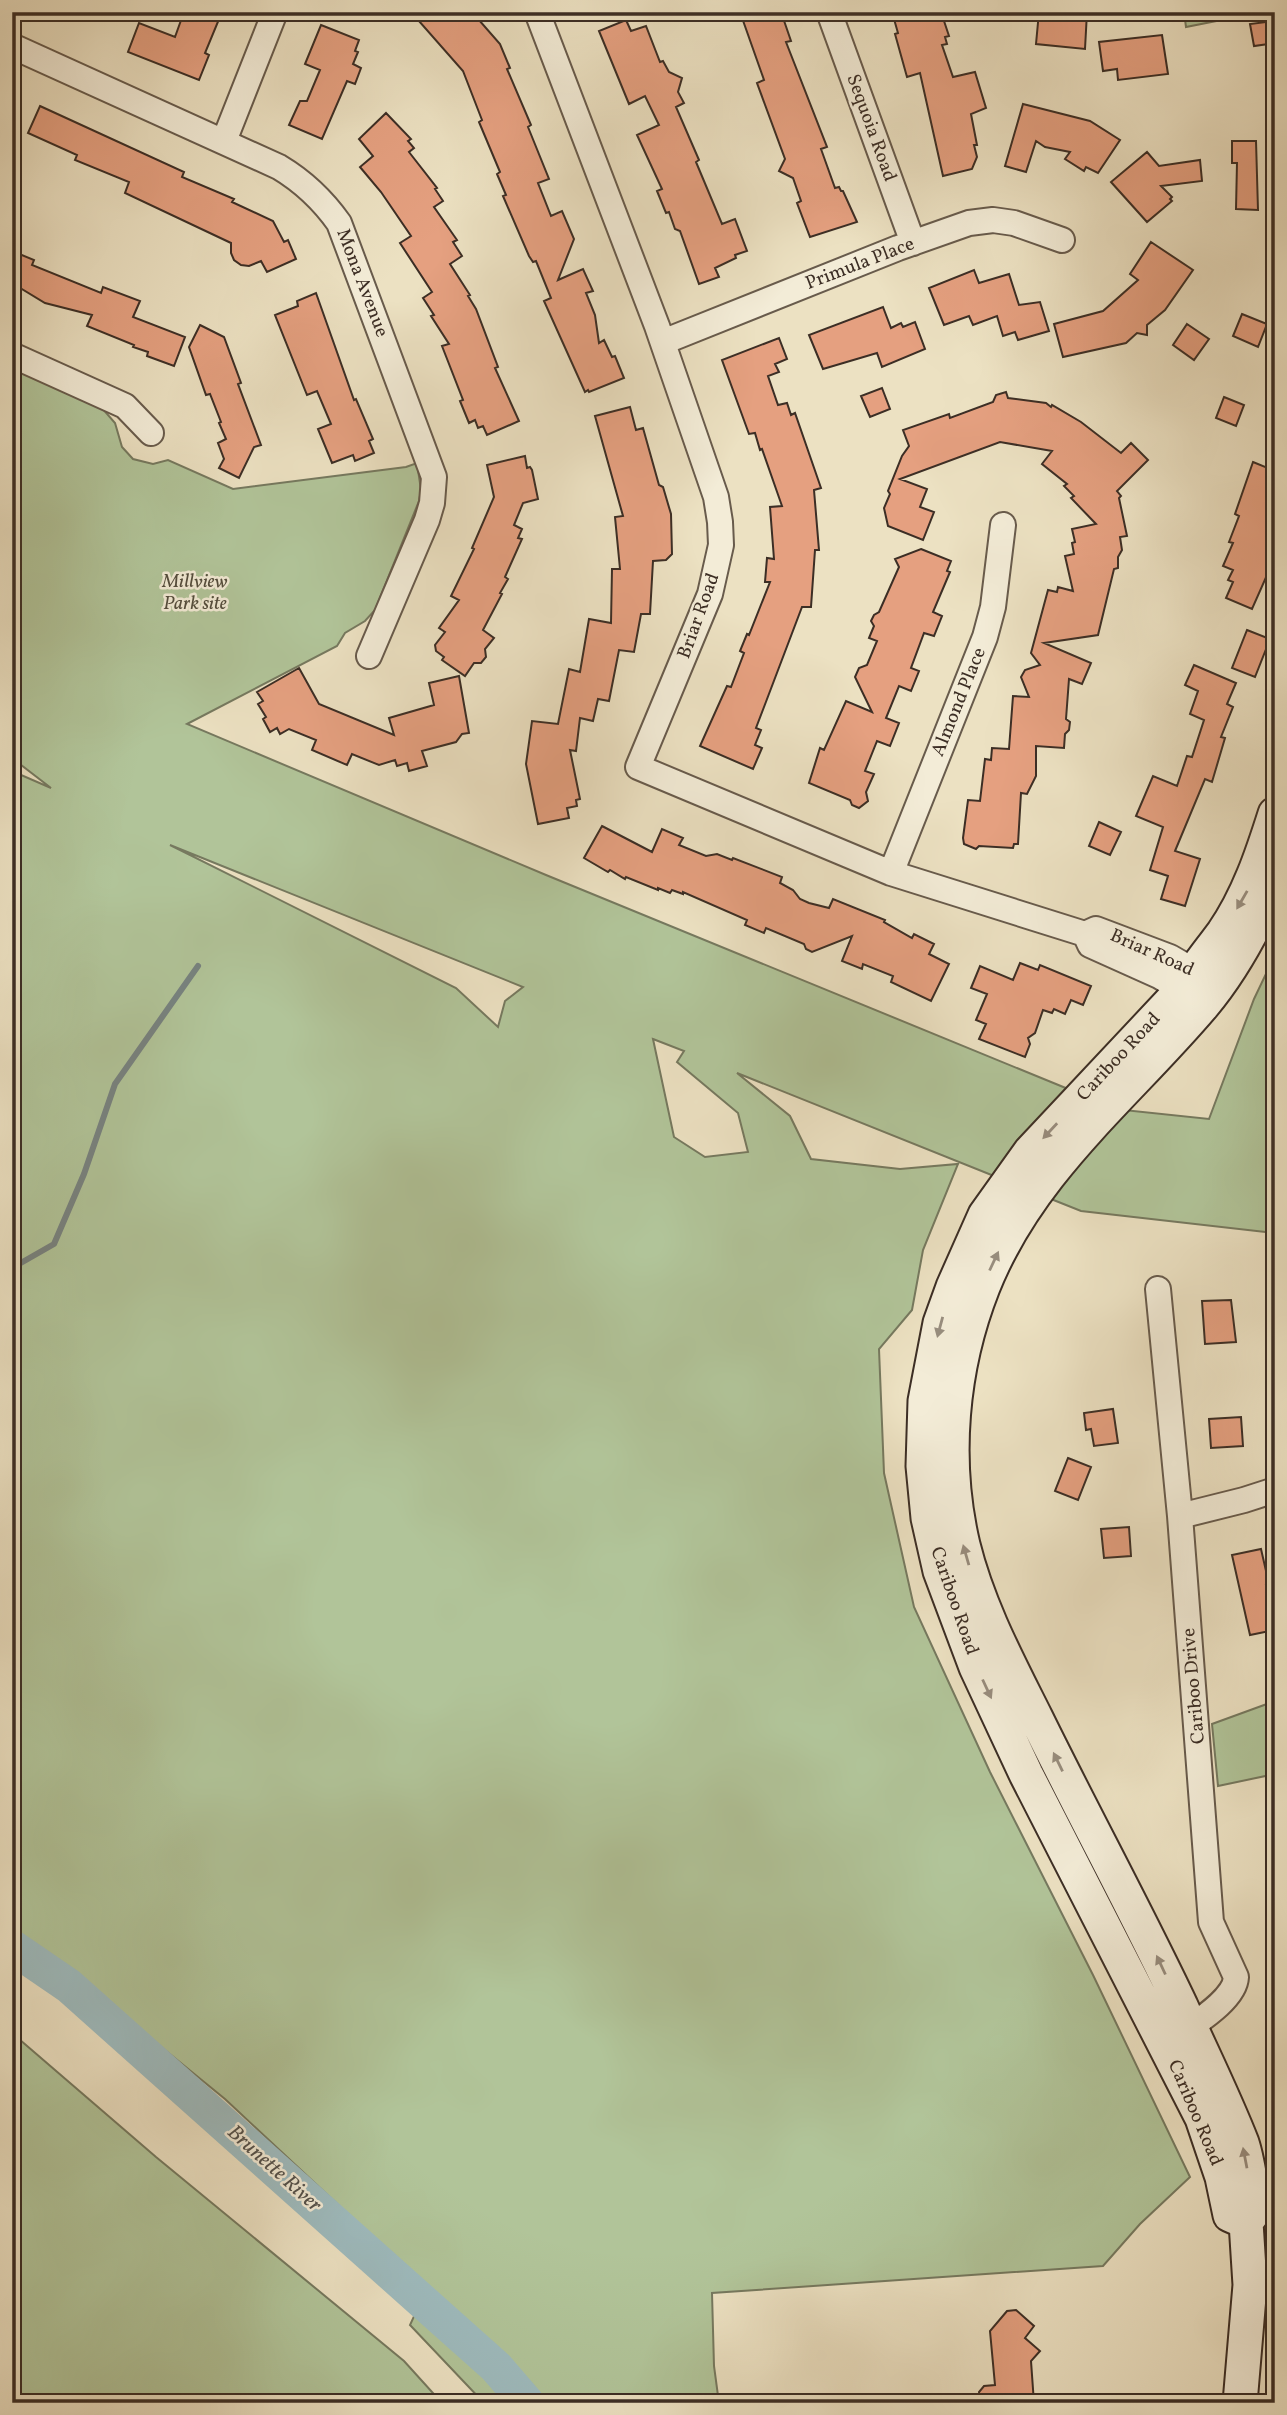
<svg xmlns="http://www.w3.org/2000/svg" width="1287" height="2415" viewBox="0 0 1287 2415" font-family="Vollkorn,serif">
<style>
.green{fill:#b1c499;stroke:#76795f;stroke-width:2;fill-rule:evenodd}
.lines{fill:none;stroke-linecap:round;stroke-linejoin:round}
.stream{stroke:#778381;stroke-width:6}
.river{stroke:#9ebbbe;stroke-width:35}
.building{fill:#e5a080;stroke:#3c2e25;stroke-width:2}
.street-casing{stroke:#685b4c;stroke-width:28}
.secondary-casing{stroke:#3c2e25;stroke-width:37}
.street{stroke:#f3ecd7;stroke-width:24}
.secondary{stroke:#f3ecd7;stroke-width:33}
.oneway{fill:#988d7e}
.labels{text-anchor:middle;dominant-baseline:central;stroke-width:5;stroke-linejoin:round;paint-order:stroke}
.street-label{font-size:19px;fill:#3c2e25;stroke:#f3ecd7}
.park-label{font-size:19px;font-style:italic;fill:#534c3c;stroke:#f3ecd7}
.water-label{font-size:21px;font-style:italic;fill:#54514b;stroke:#f3ecd7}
</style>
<rect width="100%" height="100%" fill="#ece1c2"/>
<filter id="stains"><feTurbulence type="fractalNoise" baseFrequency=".00286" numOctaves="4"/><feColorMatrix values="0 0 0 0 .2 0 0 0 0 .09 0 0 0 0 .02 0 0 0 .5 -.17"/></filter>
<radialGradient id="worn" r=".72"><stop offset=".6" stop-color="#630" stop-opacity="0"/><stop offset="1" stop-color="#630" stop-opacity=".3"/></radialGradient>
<path class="green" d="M1184,12h78l-76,15z
M12,367l90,41 13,15 7,24 11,12 20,5 15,-4 65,29 173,-22 11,-4 4,27 -2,11 -44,109 -10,11 -20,12 -8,13 -150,78 359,151 527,216 -74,87 -262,-105 53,43 21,43 89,10 58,-5 -35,86 -11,60 -33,39 5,124 30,134 76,165 103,203 97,202 -50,47 -37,42 -391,27 2,73 5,37h-235l-74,-78 17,-37 -202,-189 -113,-92 -100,-74v-1162l39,17 -39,-30zM170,845l353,142 -18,14 -7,26 -42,-39zM653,1039l31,12 -7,11 61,51 10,39 -43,5 -31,-20z
M1275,955v278l-194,-22 -35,-14 78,-87 85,9 45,-120z
M1275,1701v73l-57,12 -6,-62z
M12,2033l144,124 248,204 38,42h-430z"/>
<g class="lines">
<path class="stream" d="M12,1268l42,-24 30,-70 31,-90 83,-118"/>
<path class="river" d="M12,1947l57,39 427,381 31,36"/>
</g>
<path class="building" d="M184,12h38l-17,41 4,2 -10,25 -71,-28 11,-29 36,14z
M411,12h61l28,32 10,24 -3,1 24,56 -3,2 21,52 -11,4 13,33 11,-5 12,28 -16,41 25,-11 10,22 -7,2 9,22 4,28 5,-3 8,17 3,-1 9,22 -35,14 -1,-2 -3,2 -41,-91 7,-3 -15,-37 -3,1 -4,-6 -26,-60 3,-1 -9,-21 3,-2 -21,-50 3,-2 -19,-49z
M740,12h41l10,29 -5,1 41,105 -6,2 14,39 4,-1 2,4h2l14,31 -47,15 -13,-34 4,-2 -8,-23 -14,-7 6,-12 -28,-76 7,-3z
M892,12h49l8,24 -4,1 2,7 -5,1 11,32 22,-5 11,36 -15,6 6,31h-3l3,12 -5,12 -29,7 -23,-103 -13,4 -12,-43 3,-1z
M1039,12h48l-2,37 -49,-5z
M626,20l5,11 15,-5 14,36 3,-1 6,11 13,6 -4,14 6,11 -8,4 23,53 -3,2 26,62 13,-5 12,32 -12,4 1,3 -21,10 4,9 -20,7 -19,-53 -5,-2 -6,-17 -3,1 -9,-22 5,-2 -25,-54 22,-10 -14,-29 -16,8 -30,-73z
M1275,21v22l-21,3 -4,-22z
M321,25l38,15 -4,11 3,1 -5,12 8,4 -6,16 -8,-3 -25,58 -33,-14 11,-24h7l13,-31 -15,-6z
M1162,35l6,39 -50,6 -1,-11 -14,2 -4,-29z
M1023,104l67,17 30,19 -22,33 -12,-6 -2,4 -19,-12 5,-7 -25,-5 -9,-6 -10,31 -21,-6z
M40,106l144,66 -2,5 52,22 -2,3 41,19 11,21 4,-2 8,19 -29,13 -6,-11 -12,5 -8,-1 -7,-5 -3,-7v-10l-106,-50 4,-11 -54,-22 2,-5 -49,-22z
M386,113l25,26 -3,2 6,7 -5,4 28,36 -2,1 8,12 -9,6 23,33 -4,2 9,14 -12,8 20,31 -2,1 8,13 22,58 -3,1 24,53 -32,14 -4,-9 -5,2 -3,-8 -6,3 -9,-22 3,-1 -21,-54 7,-2 -18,-28 3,-1 -11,-17 9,-6 -32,-49 11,-7 -30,-44 -21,-25 13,-11 -14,-17z
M1232,141h24l2,69 -22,-1 1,-46h-5z
M1147,152l12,14 41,-6 2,21 -41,5 11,11 -2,2 2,2 -25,21 -36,-40z
M1151,242l42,28 -28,40 -18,15v10l-10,-2 -11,10 -63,14 -9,-33 49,-13 35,-31 -8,-6z
M12,251l22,9 -2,5 69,28 2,-6 37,14 -7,16 52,20 -11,29 -27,-10 1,-4 -15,-5 1,-2 -47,-19 5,-11 -47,-12 -33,-20z
M974,270l5,13 30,-9 10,31 21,-3 9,29 -31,9 -3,-8 -12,4 -6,-20 -24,9 -4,-9 -25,9 -15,-37z
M316,293l38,107 2,-1 17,40 -4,2 5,12 -19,8 -2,-6 -21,8 -14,-34 13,-5 -14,-33 -10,4 -32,-80 23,-9 -1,-5z
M883,307l8,21 10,-5 2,4 12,-5 10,27 -43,18 -5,-14 -54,16 -14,-34z
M1242,314l25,10 -9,23 -25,-11z
M1187,324l22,15 -15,21 -21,-15z
M200,325l24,12 17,46 -3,1 23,61 -7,2 -15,31 -20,-10 5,-9 -6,-16 8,-4 -7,-16 2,-1 -11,-28 -4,1 -17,-48z
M779,338l8,21 -12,5 4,8 -11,4 10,29 9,-2 4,12 4,-2 26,75 -7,2 5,60h-4l-4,57h-9l-46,121 5,2 -6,15 7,3 -9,21 -53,-23 27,-60 4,1 13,-34 -4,-2 7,-17 2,1 21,-53h-5l2,-24 7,1 -4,-52 12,-1 -20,-57 -2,1 -5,-17 -6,1 -27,-74z
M882,388l8,21 -20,8 -9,-21z
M1006,392l2,6 38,5 5,4 1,-2 29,17 40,31 10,-10 17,17 -31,31 4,5 -2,2 8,38 -7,1 2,13 -4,7v11l-4,1 -16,66 -54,8 47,20 -9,21 -13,-5 -3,40 4,3 -1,8 -4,4 -1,14 -28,-2v30l-9,18 -6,-1 -3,51h-4l-1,4 -34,-2 -3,3 -12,-5 -1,-6 5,-38 12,1 5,-42 6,1 1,-12 17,1 4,-53 16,1 -8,-20 4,-7 15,-5 -9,-12 17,-63 9,2 1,-5 15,4 -8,-35 9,-2 -2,-11 3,-1 -3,-13 24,-5 -25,-26 3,-2 -10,-10 3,-2 -25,-20 10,-13 -52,-9 -100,37 27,10 -7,18 14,5 -11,28 -35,-14 -4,-18 6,-14 -2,-3 14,-35 7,-10 -6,-16 46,-16 1,4 43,-16 3,-7z
M1224,397l20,8 -8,21 -20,-8z
M630,407l6,23 7,-2 16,57 4,2 8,27 1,40 -6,6 -13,1 -3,53h-9l-7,38 -15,-2 -10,51 -11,-2 -5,22 -13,-3 -4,33 -6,-1 10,49 -4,1 1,6 -10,2 2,10 -31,6 -12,-60 6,-43 26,3 11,-55 11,3 9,-53 22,4 1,-54h8l-5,-52 8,-1 -28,-100z
M525,456l2,12 3,-1 2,3 6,29 -15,4 -9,22 8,4 -4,9 4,1 -17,38 3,2 -8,14 2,1 -19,36 11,8 -9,11 1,8 -5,6h-7l-9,13 -23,-16 2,-3 -8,-6 -1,-6 10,-13 -6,-4 20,-28 -8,-4 23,-47 -2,-1 22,-51 -7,-32z
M1253,462l22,9v86l-23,52 -26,-11 7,-16 -5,-2 5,-10 -10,-4 10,-23 -4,-1 10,-26 -4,-2z
M921,549l30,12 -4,10 3,1 -17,40 9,4 -8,20 -10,-3 -13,35 8,3 -8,20 -12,-5 -13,32 13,5 -9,23 -13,-5 -12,30 9,3 -8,18 2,9 -9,7 -7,-3 -2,-5 -41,-17 11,-35 4,2 22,-49 26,11 -17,-35 4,-9 8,-3 10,-24 -8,-3 5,-12 -3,-5 3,-6 5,-3 20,-45 -4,-8z
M1247,630l23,9 -15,38 -23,-9z
M1194,665l42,18 -9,21 6,3 -12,30 4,1 -13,44 -7,-3 -30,72 25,8 -15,47 -24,-7 7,-23 -18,-6 13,-43 -27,-11 17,-40 24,10 10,-30 5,1 12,-37 -14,-6 8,-23 -13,-6z
M299,668l20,36 75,31 -5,-17 45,-13 -5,-22 30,-7 10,57 -7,1 -6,8 -34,9 5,15 -18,5 -2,-8 -10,3 -2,-6 -16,5 -27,-11 -5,11 -35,-15 4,-10 -27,-11 -9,5 -3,-6 -7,4 -7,-13 3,-2 -8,-13 5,-3 -6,-9z
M1099,822l22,10 -11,23 -21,-9z
M602,826l50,26 10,-23 21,9 -4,7 27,11 11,-2 15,6 1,-2 49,19 -2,6 13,7 7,9 9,4 20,5 4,-9 52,21 -1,2 28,16 2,-4 20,10 -5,10 20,10 -18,37 -40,-19 2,-6 -30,-12 -1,5 -20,-8 10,-25 -40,16 -6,-3 -2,-5 -38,-16 -2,5 -19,-8 2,-5 -64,-28v2l-11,-4 -2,3 -12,-5v2l-32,-13 -1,2 -15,-9 -2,2 -24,-14z
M1020,963l18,7 2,-5 51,21 -8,19 -12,-5 -6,14 -11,-5 -2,4 -9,-3 -8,23 -7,5 2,6 -5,13 -46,-18 7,-15 -10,-4 11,-26 -16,-6 9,-22 33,14z
M1231,1300l5,42 -31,2 -3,-43z
M1113,1409l5,34 -24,3 -3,-17 -5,1 -2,-17z
M1241,1417l2,29 -32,2 -2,-29z
M1068,1458l23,9 -13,33 -23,-9z
M1129,1527l2,29 -27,2 -3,-29z
M1261,1549l8,35 -3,1 9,45 -25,5 -18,-80z
M1016,2310l18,16 -9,12 15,13 -9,10 3,42h-53l-2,-11 5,-6 11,-1 -5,-54 17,-20z"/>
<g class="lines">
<defs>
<path id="street" d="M537,12l120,314 59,171 4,25 1,23 -11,49 -72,173 253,106 194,61 11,-5 74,28 38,22
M829,12l84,231
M12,46l267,121c25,15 43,32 60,56l95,254 -2,26 -5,17 -58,136
M224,141l51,-129
M663,342l235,-94 71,-25 24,-3 21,3 48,17
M12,355l113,51 26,27
M891,873l94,-236 8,-30 10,-82
M1085,934l5,11 69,31 35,21
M1158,1289l22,227 31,406 25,55c-1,22 -39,45 -57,58
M1180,1516l64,-16 31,-10"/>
<path id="secondary" d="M1246,2222l-16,-7 -8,-38 -20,-59 -176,-344 -50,-107 -36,-96 -12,-53 -5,-52 2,-65 15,-78 13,-36 32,-72 45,-63 152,-162c12,-20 27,-38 41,-57 25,-36 39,-78 52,-119
M1240,2403l10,-118 -4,-63 9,-12c-4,-22 -6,-46 -13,-67 -18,-46 -41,-92 -61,-137 -46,-97 -98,-192 -145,-288 -28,-56 -58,-112 -73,-173 -20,-85 -12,-177 20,-258 46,-116 142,-190 220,-282 31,-37 53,-79 72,-123"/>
</defs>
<use href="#street" class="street-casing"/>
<use href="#secondary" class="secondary-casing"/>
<use href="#street" class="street"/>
<use href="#secondary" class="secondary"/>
</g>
<defs><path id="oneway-solid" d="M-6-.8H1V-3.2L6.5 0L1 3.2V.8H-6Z" transform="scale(1.75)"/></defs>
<g class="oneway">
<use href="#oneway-solid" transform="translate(1242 900) rotate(120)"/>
<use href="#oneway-solid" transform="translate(1050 1131) rotate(133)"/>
<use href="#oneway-solid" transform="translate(994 1261) rotate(-65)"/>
<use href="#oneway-solid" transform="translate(940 1327) rotate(105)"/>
<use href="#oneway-solid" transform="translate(966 1555) rotate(-106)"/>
<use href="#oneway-solid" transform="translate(987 1689) rotate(65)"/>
<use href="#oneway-solid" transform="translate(1058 1762) rotate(-116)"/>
<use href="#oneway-solid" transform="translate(1161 1965) rotate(-115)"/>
<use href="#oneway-solid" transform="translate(1245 2158) rotate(-101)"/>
</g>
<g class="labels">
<g class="street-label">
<text transform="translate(871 128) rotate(70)">Sequoia Road</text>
<text transform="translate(860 264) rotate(-21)">Primula Place</text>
<text transform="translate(362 283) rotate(69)">Mona Avenue</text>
<text transform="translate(699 616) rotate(-70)">Briar Road</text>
<text transform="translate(959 702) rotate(-68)">Almond Place</text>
<text transform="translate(1152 953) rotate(24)">Briar Road</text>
<text transform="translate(1119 1057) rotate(-47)">Cariboo Road</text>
<text transform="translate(954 1601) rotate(71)">Cariboo Road</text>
<text transform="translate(1194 1686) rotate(-95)">Cariboo Drive</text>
<text transform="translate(1195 2113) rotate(67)">Cariboo Road</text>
</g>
<g class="park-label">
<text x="195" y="582">Millview<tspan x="195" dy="22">Park site</tspan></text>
</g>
<g class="water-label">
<text transform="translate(274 2169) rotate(42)">Brunette River</text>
</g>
</g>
<rect width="1287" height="2415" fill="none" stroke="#ece1c2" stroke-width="42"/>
<rect x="14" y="14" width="1259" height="2387" fill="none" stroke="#3c2e25" stroke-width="3.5"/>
<rect x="21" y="21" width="1245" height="2373" fill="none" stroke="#3c2e25" stroke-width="2"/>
<rect width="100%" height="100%" filter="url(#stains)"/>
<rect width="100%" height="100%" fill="url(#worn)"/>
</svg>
